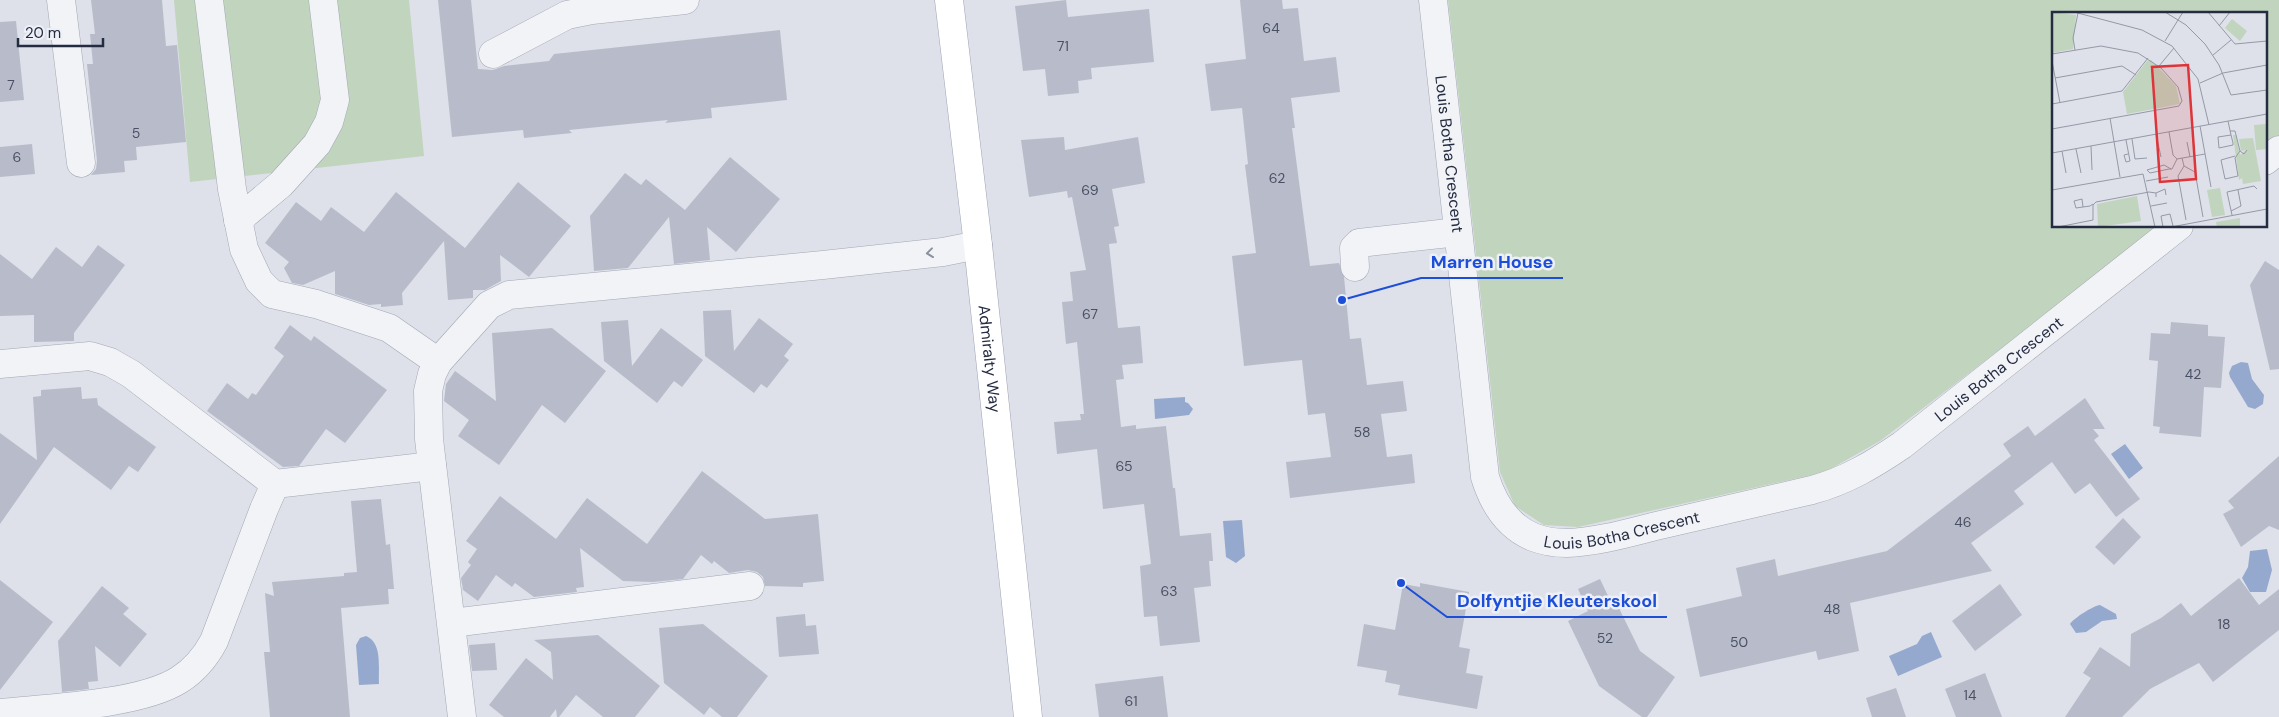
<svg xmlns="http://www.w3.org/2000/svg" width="2279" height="717" viewBox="0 0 2279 717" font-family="'DM Sans',sans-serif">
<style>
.green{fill:#c1d4be}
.water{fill:#95a9ce}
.building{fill:#b8bcca}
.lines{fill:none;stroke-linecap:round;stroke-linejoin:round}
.minor-casing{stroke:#a3a7b4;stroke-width:29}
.major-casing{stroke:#9ca3b6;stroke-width:29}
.minor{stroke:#f1f3f7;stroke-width:28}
.major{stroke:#fff;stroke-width:28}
.oneway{stroke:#8b909c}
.labels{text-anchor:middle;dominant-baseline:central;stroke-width:5;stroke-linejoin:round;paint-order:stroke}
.number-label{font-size:14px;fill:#4a5064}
.street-label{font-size:16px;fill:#252c42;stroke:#eef0f7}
.inset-road{fill:none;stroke:#9499a6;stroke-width:1}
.view{fill:#dd3539;fill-opacity:0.15;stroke:#dd3539;stroke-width:2.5}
.inset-edge{fill:none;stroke:#252c42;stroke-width:2.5}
.leader{fill:none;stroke:#1d4ed8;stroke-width:2}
.callout-dot{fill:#1d4ed8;stroke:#eef0f7;stroke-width:2}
.callout-label{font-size:18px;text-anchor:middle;font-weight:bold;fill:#1d4ed8;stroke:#eef0f7;stroke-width:5;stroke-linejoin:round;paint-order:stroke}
</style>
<rect width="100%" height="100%" fill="#dee1e9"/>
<path class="green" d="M174,0h235l15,156 -234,26z
M1448,0h831v137l-14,10v-133h-212v212h109l-282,215 -55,31 -247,55 -34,-2 -29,-19 -15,-34z"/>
<path class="water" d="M2241,362l7,1 4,16 12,16 -1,9 -8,5 -7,-2 -18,-30 -1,-4 3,-7z
M1185,397v5l3,1 5,6 -4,6 -34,4 -1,-20z
M2125,444l18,24 -14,11 -18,-25z
M1242,520l3,36 -9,7 -10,-6 -3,-36z
M2267,549l5,21 -6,22h-16l-8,-14 6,-11 2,-16z
M2100,605l16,9 1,5 -15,2 -16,11 -10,1 -6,-9c4,-6 23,-18 30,-19z
M1931,632l11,25 -44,19 -9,-20 28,-12 5,-8z
M366,636c17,7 12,32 13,48l-20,1 -3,-40 4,-7z"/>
<path class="building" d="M91,0h71l4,46 11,-1 9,97 -50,5 1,13 -13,1 1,11 -34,3 5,-6 1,-8 -10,-97h6l-3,-30h5z
M438,0h33l7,69 15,1 11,-4 45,-5 5,-7 226,-24 7,70 -76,8 1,10 -47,5 3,-3 -99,10 3,3 -48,5 -1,-8 -71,7z
M1066,0l2,17 81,-8 5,53 -63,6 1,11 -14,2 1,12 -31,3 -3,-27 -22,2 -8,-65z
M1240,0h42l1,9 15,-1 6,53 32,-4 4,35 -49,6 4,30h-3l18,138 29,-3 5,14 6,62 11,-1 6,47 36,-4 4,30 -26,3 6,43 25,-3 3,29 -125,15 -4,-36 45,-5 -6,-44 -17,2 -6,-55 -58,6 -12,-110 24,-3 -11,-88 3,-1 -6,-56 -31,3 -6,-47 41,-5z
M16,21l8,79 -24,2v-80z
M1064,137l1,13 73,-13 7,46 -33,6 7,37 -5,1 3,16 -8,1 9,84 22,-2 3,37 -21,2 2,14 -8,1 5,47 15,-2v4l30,-3 7,62h2l5,48 31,-3 2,28h-4l2,25 -17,2 6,54 -40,4 -3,-30 -13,1 -4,-51 11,-2 -7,-60 -41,5 -6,-60 -40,5 -3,-32 27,-2 -1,-6h4l-7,-72 -11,2 -4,-42 11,-1 -3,-29 16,-2 -14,-73 -4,1 -1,-7 -38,6 -8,-57z
M32,144l3,30 -35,3v-30z
M730,157l50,42 -44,53 -29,-25 3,33 -36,4 -5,-47 -41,51 -34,3 -4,-55 35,-43 16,12 5,-6 39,31z
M518,182l53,44 -42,51 -29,-22 1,26 -16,9h-12v8l-25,2 -4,-59 -42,52 1,12 -22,2v-3l-12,1 -34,-11v-23l-32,14 -11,-2 -8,-15 5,-6 -24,-19 31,-41 25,19 10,-14 33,25 32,-40 69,56z
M98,245l27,20 -51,68v8l-40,1v-27l-34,1v-62l32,25 24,-32 26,20z
M2265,261l14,9v99l-9,1 -20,-85z
M731,310l3,41 25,-33 34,26 -9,12 5,4 -22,28 -6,-4 -7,9 -49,-37 -2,-45z
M628,320l4,46 29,-38 42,32 -21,27 -8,-6 -17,22 -53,-42 -3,-39z
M2171,322l37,3v11l17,1 -4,51 -17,-1 -3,50 -42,-4 1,-6 -7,-1 5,-65 -9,-1 2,-27 19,1z
M290,325l21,16 3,-5 73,54 -42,53 -19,-14 -27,37 -16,1 -76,-56 20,-28 21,16 4,-6 4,2 28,-39 -10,-8z
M552,328l54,43 -41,52 -23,-18 -43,60 -41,-29 11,-16 -25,-19 2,-17 9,-13 41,30 -4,-68z
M81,387l1,12 15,-1 1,7 58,42 -18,25 -9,-6 -18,24 -57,-43 -54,77v-91l37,27 -4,-63 8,-1v-6z
M2085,398l20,31h-12l6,7 -5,4 46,59 -24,18 -26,-34 -15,11 -23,-32 -38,29 10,13 -53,39 21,28 -142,32 9,48 -41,9 -2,-9 -116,26 -14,-68 56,-13 -6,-28 39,-9 3,17 109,-25 124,-95 -8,-12 25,-18 7,10z
M2279,456v74l-10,-4 -28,21 -18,-33 11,-6 -6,-7z
M702,471l63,48 53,-5 6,67 -21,2v4l-38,-1 -2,-9 -6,-5 -9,-2 -19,3 -15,-12 -2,3 -11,-9 -18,24 -30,3 -30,-1 -43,-33 4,39 -8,1 1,4 -43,5 -19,-14 -3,4 -16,-12 -18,26 -15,-11 -2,-12 10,-13 -3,-3 9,-13 -11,-8 34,-45 56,43 31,-41 60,46z
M381,499l5,46 4,-1 4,45h-6l1,15 -48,4 9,109h-80l-6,-65h6l-5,-59 9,3 -2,-14 72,-6v-3l13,-1 -6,-71z
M2123,518l18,19 -27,28 -19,-18z
M2239,578l20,27 20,-16v41l-66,52 -14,-19 -49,26 -28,28h-57l26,-39 -8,-5 17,-26 30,20 1,-33 30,-16 20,-15 10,13z
M1600,579l10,21 4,-2 26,53 35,26 -28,40h-5l-43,-31 -31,-65 20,-10 -10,-22z
M0,580l53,42 -53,68z
M1420,583l49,9 -10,55 11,2 -4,24 17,3 -6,33 -79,-14 2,-10 -15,-3 2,-11 -30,-5 7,-42 31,6 8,-46 17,3z
M2000,584l22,31 -47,36 -23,-30z
M102,586l27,22 -6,6 24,20 -27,33 -25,-21 3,35 -10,1 1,7 -27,3 -4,-51z
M805,614l1,12 10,-1 3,29 -40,3 -3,-40z
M703,624l65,52 -31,41h-15l-12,-10 -6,8 -40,-32 -5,-55z
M598,635l62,51 -25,31h-32l-27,-22 -17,22h-2l-1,-8 -6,8h-46l-15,-12 37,-47 27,22 -2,-28 -17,-12z
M495,643l2,27 -25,1 -3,-26z
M1985,673l17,44h-46l-11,-28z
M1163,676l5,41h-69l-4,-33z
M1896,688l10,29h-34l-6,-19z"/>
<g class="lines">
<defs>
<g id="minor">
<path d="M61,0l20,163"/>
<path d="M209,0l23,189 12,60 15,32 13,13 44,10 73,24 49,34"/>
<path id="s1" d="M1433,0l52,477c8,26 22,49 48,60 10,4 23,6 34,6 30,-1 61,-10 89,-17 52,-12 104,-24 156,-36 34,-9 62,-26 90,-45l277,-219"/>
<path d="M493,54l74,-39 25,-5 93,-10"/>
<path d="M2265,161l14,-11"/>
<path d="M238,220l43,-36 36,-40 12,-22 6,-22 -12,-100"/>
<path d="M1355,267l-1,-19 5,-5 99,-11"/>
<path d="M0,364l90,-8 20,6 21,12 144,110 157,-18"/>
<path d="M452,623l298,-37"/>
<path d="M0,713c48,-5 139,-8 179,-33 16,-10 26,-22 35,-39l50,-132 11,-25"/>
<path d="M462,717l-33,-278 -1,-48 4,-17 6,-12 51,-57 20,-10 314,-30 120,-13 35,-7"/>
</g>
<g id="major">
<path id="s2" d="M949,0l29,245 50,472"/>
</g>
</defs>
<use href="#minor" class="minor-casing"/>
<use href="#major" class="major-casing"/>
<use href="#minor" class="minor"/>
<use href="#major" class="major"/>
</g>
<defs><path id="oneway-chevron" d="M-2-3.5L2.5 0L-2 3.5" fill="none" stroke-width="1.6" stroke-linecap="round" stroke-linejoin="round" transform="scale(1.25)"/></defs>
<use class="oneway" href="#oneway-chevron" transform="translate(930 253) rotate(173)"/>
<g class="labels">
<g class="number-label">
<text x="1271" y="28">64</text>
<text x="1063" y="46">71</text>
<text x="11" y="85">7</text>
<text x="136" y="133">5</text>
<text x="17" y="157">6</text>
<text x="1277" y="178">62</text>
<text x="1090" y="190">69</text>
<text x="1090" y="314">67</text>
<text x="2193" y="374">42</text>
<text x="1362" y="432">58</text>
<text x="1124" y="466">65</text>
<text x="1963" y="522">46</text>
<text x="1169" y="591">63</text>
<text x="1832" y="609">48</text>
<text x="2224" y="624">18</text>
<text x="1605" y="638">52</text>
<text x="1739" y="642">50</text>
<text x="1970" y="695">14</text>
<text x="1131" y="701">61</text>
</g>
<g class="street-label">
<text stroke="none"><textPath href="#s1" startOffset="155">Louis Botha Crescent</textPath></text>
<text stroke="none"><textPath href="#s2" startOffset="361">Admiralty Way</textPath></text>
<text stroke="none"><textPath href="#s1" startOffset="1069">Louis Botha Crescent</textPath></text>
<text stroke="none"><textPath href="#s1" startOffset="650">Louis Botha Crescent</textPath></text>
</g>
</g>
<g transform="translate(2052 12)">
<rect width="215" height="215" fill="#dee1e9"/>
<path d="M0,0l24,3 -3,34 -21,4zM180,7l15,12 -7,10 -15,-13zM99,48l25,26 4,18 -53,10 -4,-22 24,-31zM214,112l1,25 -11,1 -2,-25zM181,123h3l4,20 6,-5 -5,1 -2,-12 14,-1 8,43 -18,3 -1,-6 -3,2zM168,176l5,27 -13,2 -5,-27zM85,184l4,25 -43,6 -1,-23zM188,206v9h-23l-1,-5z" fill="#c1d4be"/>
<path class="inset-road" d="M22,0l68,18 30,16 26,33 11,46M113,0l21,13 19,19 14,21 12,30 36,-5M156,0l27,32 32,-3M167,14l11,-14M113,29l18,-29M23,38l-2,-12 5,-25M0,42l49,-8 37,7 23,15 17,19 4,14 -3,5 -127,23M161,43l18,-15M0,49l8,42M107,54l15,-18M3,66l67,-12 14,9M148,71l23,-10 44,-8M0,92l70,-13 26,-33M58,106l10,59M176,109l3,14 2,8v2l-14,3 -1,-11 13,-2M148,114l11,61M178,119h5l5,20 4,3 3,-4M117,120l4,23 4,4 28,-5M104,122l5,23M80,127l3,20 12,-1M74,128l4,21M135,130l3,15M39,134l1,24M24,137l5,24M10,139l4,22M0,141l215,-39M76,142l-4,1 2,7 4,-1M183,144l-14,4 4,19 13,-3 -3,-18 5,-7M130,146l2,8 -6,10 8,44M132,154l11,6 8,45M119,157l-7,-4 -17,5 3,3 19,-4h3l5,-10M94,169l22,-4M0,178l91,-16 12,53M104,181l9,-4 1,6M99,194l16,-3M31,195l-1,-8 -8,2 2,7 14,-2 3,-2M179,199l10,-5 -3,-16M180,203l-5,-23 27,-6 3,3M6,215l35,-7v-15l3,-3 53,-10 7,1v4M111,215l-2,-11 9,-2 3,12M119,215l96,-18"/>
<path class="view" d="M136,53l8,114 -36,3 -8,-115z"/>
<rect width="215" height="215" class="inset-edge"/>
</g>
<path class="leader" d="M1342 300L1421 278H1563M1401 583L1447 617H1667"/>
<g class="callout-dot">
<circle cx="1342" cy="300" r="5"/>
<circle cx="1401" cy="583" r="5"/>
</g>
<g class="callout-label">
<text x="1492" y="268">Marren House</text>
<text x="1557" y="607">Dolfyntjie Kleuterskool</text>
</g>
<path d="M18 38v8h85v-8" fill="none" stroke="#252c42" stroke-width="2.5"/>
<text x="25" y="38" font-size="15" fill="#252c42" stroke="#eef0f7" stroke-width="4" paint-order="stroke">20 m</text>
</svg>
